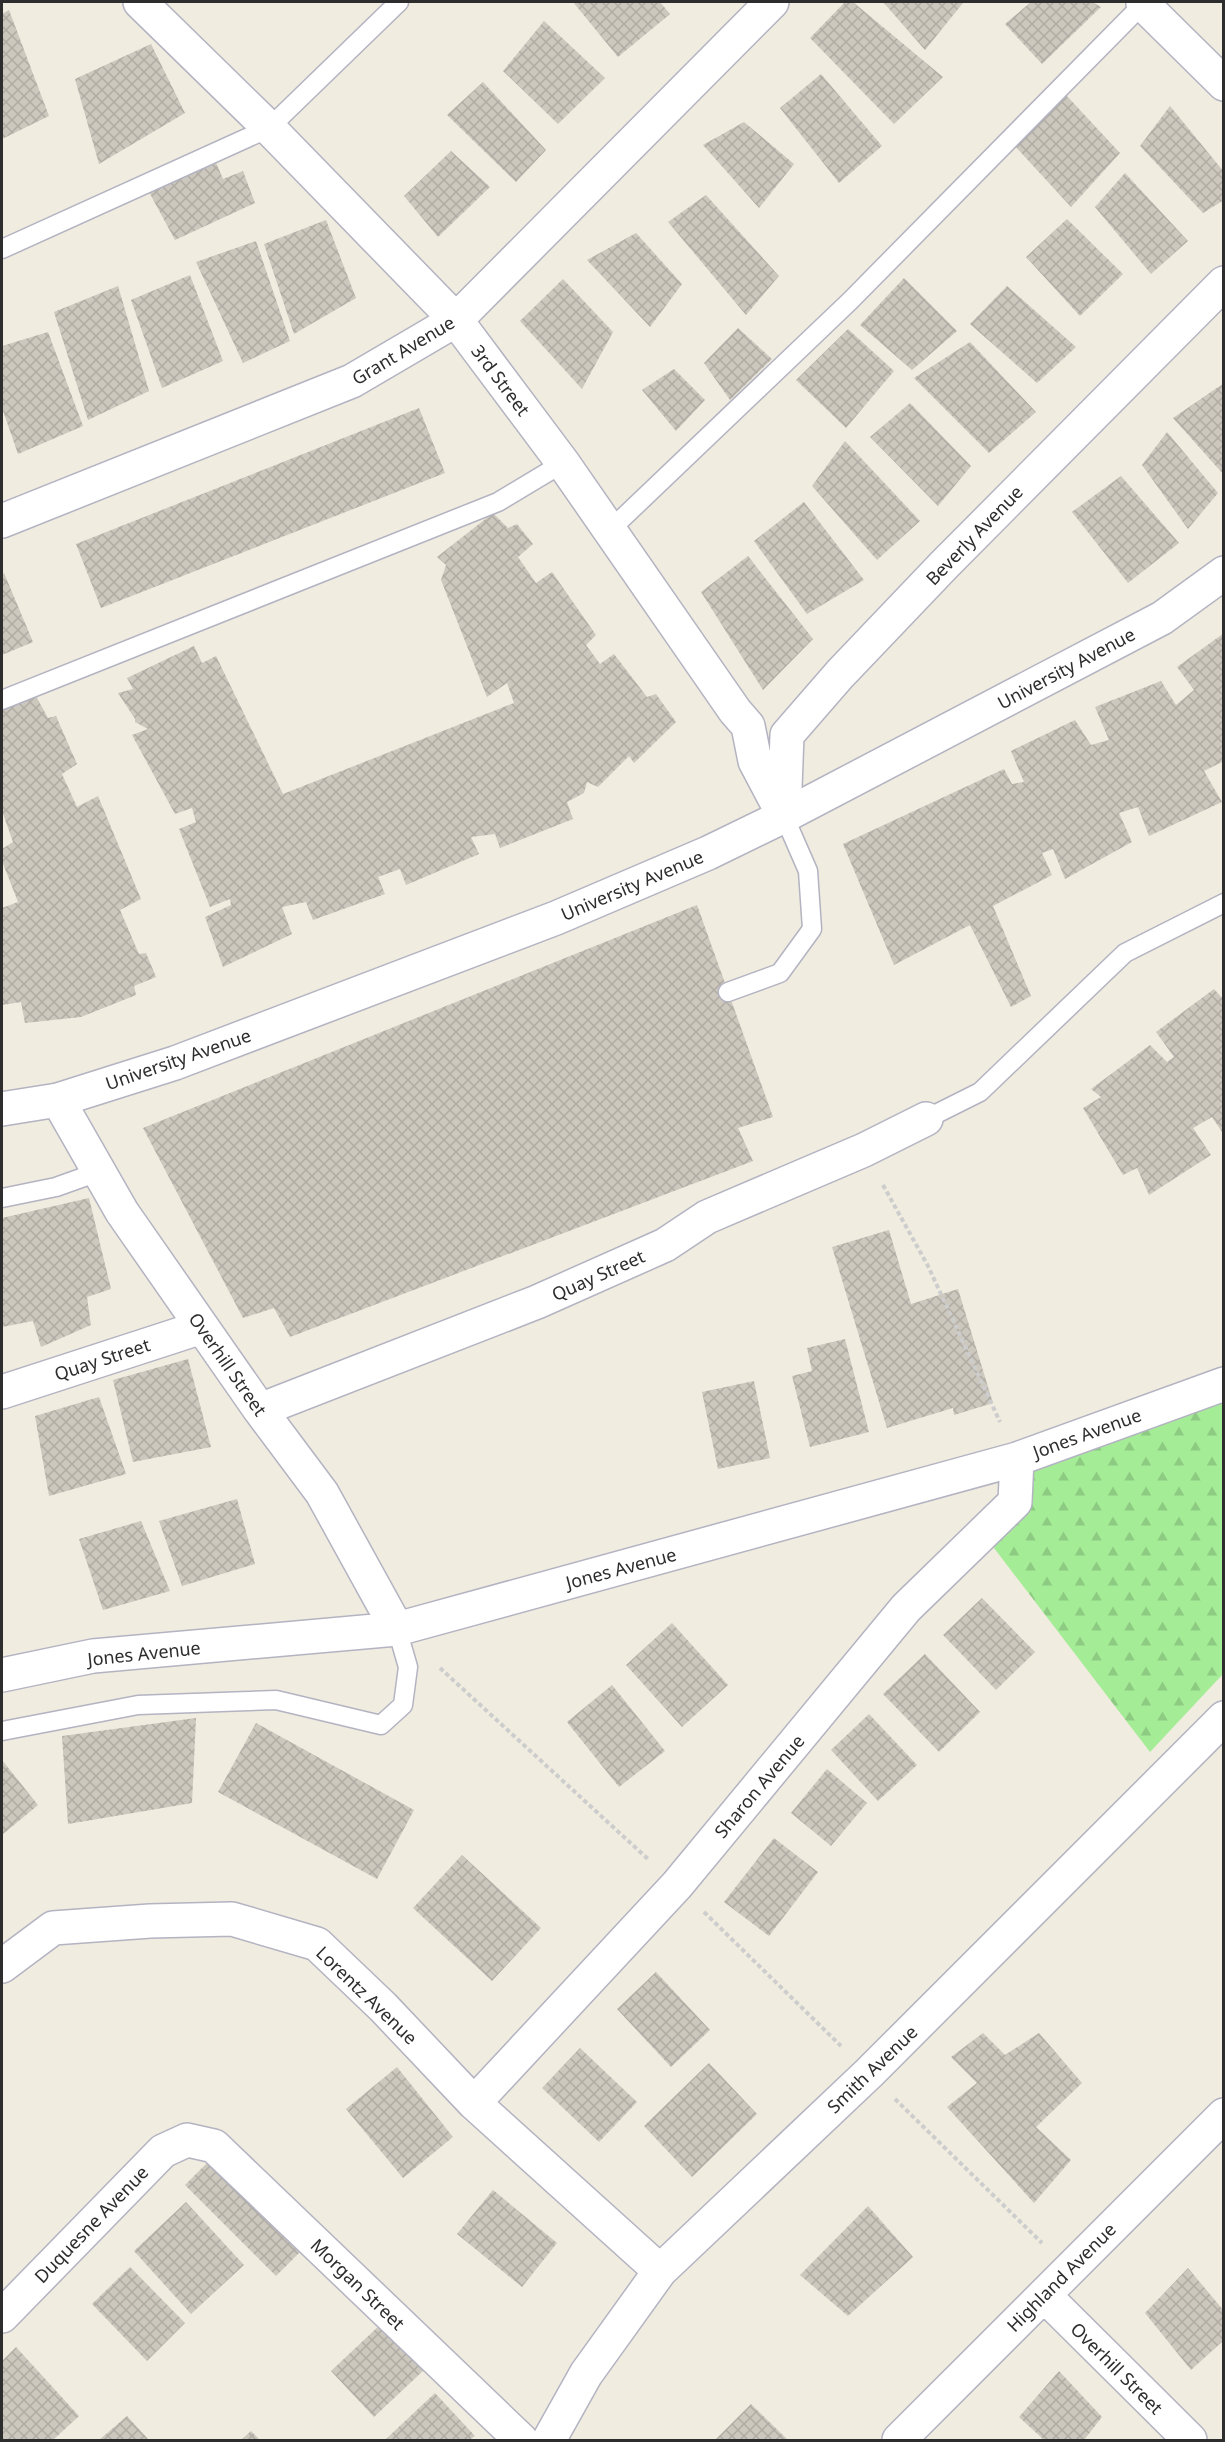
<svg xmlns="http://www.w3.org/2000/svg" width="1225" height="2442" viewBox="0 0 1225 2442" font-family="'Noto Sans',sans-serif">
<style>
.forest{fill:url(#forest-firs)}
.building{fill:url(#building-cross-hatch)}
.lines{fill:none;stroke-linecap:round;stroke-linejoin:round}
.service-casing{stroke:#b3b3c2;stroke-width:21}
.minor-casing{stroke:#b3b3c2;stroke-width:36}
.tertiary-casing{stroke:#b3b3c2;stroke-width:36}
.path{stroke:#cdcdcd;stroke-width:4;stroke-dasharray:4.5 3;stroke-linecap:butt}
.service{stroke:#fff;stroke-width:18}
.minor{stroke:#fff;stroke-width:33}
.tertiary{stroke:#fff;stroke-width:33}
.labels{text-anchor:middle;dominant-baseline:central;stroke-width:4.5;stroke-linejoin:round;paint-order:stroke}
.street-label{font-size:18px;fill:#2d2d2d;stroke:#fff}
</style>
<defs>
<pattern id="forest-firs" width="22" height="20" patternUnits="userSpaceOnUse" patternTransform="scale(1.5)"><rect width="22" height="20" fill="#a5ec96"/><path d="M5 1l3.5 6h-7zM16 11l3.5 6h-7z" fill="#8ecb82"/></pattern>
<pattern id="building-cross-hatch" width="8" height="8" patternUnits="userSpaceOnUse" patternTransform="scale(1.5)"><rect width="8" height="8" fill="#ccc8be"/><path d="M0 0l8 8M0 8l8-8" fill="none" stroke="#b0aca4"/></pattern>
</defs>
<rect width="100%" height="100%" fill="#f0ecdf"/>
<path class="forest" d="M1223,1401v273l-73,78 -156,-204 38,-78z"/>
<path class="building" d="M573,2h87l10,12 -52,43z
M845,2h8l90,75 -49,47 -84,-86z
M883,2h78l2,1 -38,47z
M1031,2h61l9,5 -59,57 -37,-40z
M9,10l40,106 -47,23v-125z
M544,21l61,57 -47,46 -55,-53z
M151,44l34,69 -86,51 -24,-85z
M821,74l61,72 -43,37 -59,-75z
M483,82l63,68 -30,32 -69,-67z
M1065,94l55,59 -49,54 -57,-62z
M1170,106l54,66v28l-21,13 -63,-67z
M744,122l50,42 -35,44 -56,-63z
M451,151l39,36 -52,50 -34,-41z
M214,158l9,21 20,-8 12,32 -80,37 -26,-48z
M1125,173l63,68 -37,33 -56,-67z
M706,195l73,81 -33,39 -78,-93z
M1067,219l56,55 -43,42 -54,-59z
M326,220l30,78 -62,36 -30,-90z
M636,233l46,51 -32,43 -63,-67z
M256,241l34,100 -47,22 -47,-101z
M190,275l33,86 -61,27 -31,-88z
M904,278l53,53 -45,39 -52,-45z
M563,279l50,53 -31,57 -62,-68z
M118,286l31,105 -61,29 -34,-108z
M1007,286l69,61 -39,36 -67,-59z
M738,328l34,31 -42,41 -26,-37z
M848,329l46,42 -48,57 -50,-48z
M48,332l35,94 -65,28 -16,-46v-62z
M970,342l66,70 -47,41 -75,-75z
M674,369l31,31 -29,31 -34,-41z
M1224,383v92l-51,-57z
M910,403l61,63 -33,40 -68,-69z
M419,408l26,65 -344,135 -25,-64z
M1167,432l51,61 -30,36 -46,-64z
M845,441l75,80 -43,39 -65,-74z
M1121,476l58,67 -51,40 -56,-71z
M804,502l60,78 -57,34 -53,-73z
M493,513l15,15 9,-4 16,20 -15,13 18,26 16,-11 44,63 -10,10 14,19 14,-10 33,43 9,-3 20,28 -42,41 -5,-7 -31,31 -11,-5 -3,11 -17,9 6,17 -73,29 -5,-14 -24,3 8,17 -73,31 -6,-16 -22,8 7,17 -72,26 -7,-18 -24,5 10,27 -69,33 -18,-50 26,-12 -1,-6 -20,8 -31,-78 17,-7 -4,-14 -17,6 -43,-79 16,-6 -13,-7v-3l-17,-26 15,-4 -6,-11 67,-32 8,17 14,-7 67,138 231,-91 -7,-20 -20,14 -46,-117 5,-15 -9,-8z
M748,556l65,83 -50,51 -62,-98z
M4,573l29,69 -31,13v-80z
M1224,633v128l-20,10 18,31 -73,34 -11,-29 -19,6 13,29 -67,37 -12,-30 -11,4 10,22 -59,31 38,90 -20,11 -41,-82 -76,40 -51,-121 161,-75 8,15 12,-2 -13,-31 64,-31 16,25 18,-5 -14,-33 66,-26 15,24 18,-15 -17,-23z
M36,696l12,22 8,-2 21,48 -15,10 15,33 21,-11 43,103 -21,11 19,44 7,-1 10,24 -22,9 2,9 -55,22 -56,6 -4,-21 -19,3v-97l16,-6 -16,-41v-12l11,-7 -11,-31v-103z
M697,905l76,212 -35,11 15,33 -463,176 -16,-29 -31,10 -100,-190z
M1214,989l10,11v135l-12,-18 -19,11 18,27 -62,40 -12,-27 -14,7 -40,-67 18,-11 -10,-8 59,-44 17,17 7,-5 -18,-25z
M89,1198l22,91 -24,8 4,28 -50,22 -8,-26 -31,6v-109z
M889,1230l22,74 47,-15 35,114 -39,12 -1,-7 -66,20 -55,-181z
M845,1339l24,93 -59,15 -18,-71 20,-5 -5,-23z
M188,1359l23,88 -78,15 -20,-82z
M754,1381l16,77 -52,11 -16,-77z
M99,1397l27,77 -77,22 -14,-80z
M237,1499l18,65 -73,22 -23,-65z
M141,1521l29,70 -67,19 -24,-71z
M982,1598l53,54 -39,38 -53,-55z
M672,1623l56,62 -46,42 -56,-62z
M925,1654l55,58 -41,40 -56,-58z
M612,1685l53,66 -46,36 -52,-65z
M869,1714l48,51 -39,36 -47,-51z
M196,1718l-4,85 -124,21 -6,-88z
M256,1723l158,87 -37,69 -159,-87z
M2,1760l36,45 -36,30z
M827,1769l40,34 -36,43 -40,-33z
M774,1838l44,34 -49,64 -45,-34z
M462,1855l79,73 -49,53 -79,-73z
M656,1972l54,58 -39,37 -54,-58z
M983,2033l22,22 34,-22 43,50 -46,44 35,33 -37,43 -87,-96 30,-24 -26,-26z
M580,2048l57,54 -38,40 -57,-54z
M709,2063l48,51 -65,63 -48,-51z
M397,2067l56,70 -50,41 -57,-69z
M218,2152l91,91 -33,33 -91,-91z
M493,2190l64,53 -35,44 -65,-53z
M186,2202l58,63 -53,49 -57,-63z
M868,2206l45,51 -65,59 -48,-41z
M130,2267l55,56 -38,38 -55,-57z
M1188,2268l36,43v29l-33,30 -46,-57z
M381,2324l43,46 -50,47 -43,-46z
M16,2347l63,69 -26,24 -51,-1v-78z
M1059,2371l43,46 -18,23h-40l-25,-23z
M435,2393l40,43 -6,4h-82l-1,-1z
M751,2404l37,36h-73z
M127,2416l22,24h-50z
M251,2431l9,9h-19z"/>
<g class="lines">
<defs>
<path id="service" d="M2,249l267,-121 130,-126
M609,531l241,-230 295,-299
M2,700l496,-198 65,-39
M728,992l52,-19 32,-44 -4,-58 -24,-55
M926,1119l54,-27 145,-139 99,-50
M2,1198l54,-11 42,-15
M2,1731l136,-26 138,-5 105,25 22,-20 5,-38 -11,-38"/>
<path id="minor" d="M140,2l129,126 187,192 107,143 172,248 13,15 7,35 29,55
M1143,4l81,80
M2,521l350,-140 104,-61 316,-318
M784,814l3,-79 53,-61 104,-109 280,-282
M58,1100l64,112 138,198 62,83 75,136
M2,1392l200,-65
M260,1410l277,-108 128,-57 42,-28 157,-67 62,-31
M2,1675l91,-19 304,-27 620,-170 207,-75
M2,1966l51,-38 97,-7 82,-2 85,25 66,63 91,96 186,168
M474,2103l203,-218 229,-277 109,-106 2,-43
M1044,2295l146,145
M2,2316l161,-165 24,-11 27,6 307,294
M549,2440l37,-66 74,-103 209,-198 355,-355
M899,2440l325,-325"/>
<path id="tertiary" d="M2,1109l56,-9 117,-37 381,-145 152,-65 76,-37 378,-198 62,-45"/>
</defs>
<use href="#service" class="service-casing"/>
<use href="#minor" class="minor-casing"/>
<use href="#tertiary" class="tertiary-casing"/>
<path class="path" d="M883,1185l45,81 72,156
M440,1668l209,192
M704,1912l137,134
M895,2099l147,144"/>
<use href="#service" class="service"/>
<use href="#minor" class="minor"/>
<use href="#tertiary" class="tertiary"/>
</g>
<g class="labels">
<g class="street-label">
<text transform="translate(403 350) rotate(-31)">Grant Avenue</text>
<text transform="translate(501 380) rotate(53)">3rd Street</text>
<text transform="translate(974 535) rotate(-46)">Beverly Avenue</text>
<text transform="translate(1066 668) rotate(-28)">University Avenue</text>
<text transform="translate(632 885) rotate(-23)">University Avenue</text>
<text transform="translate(178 1059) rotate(-19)">University Avenue</text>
<text transform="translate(598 1275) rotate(-24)">Quay Street</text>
<text transform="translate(102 1359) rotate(-18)">Quay Street</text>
<text transform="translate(228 1364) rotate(55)">Overhill Street</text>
<text transform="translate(1087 1433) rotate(-20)">Jones Avenue</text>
<text transform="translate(621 1568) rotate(-15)">Jones Avenue</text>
<text transform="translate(144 1653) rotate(-6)">Jones Avenue</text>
<text transform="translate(759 1786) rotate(-50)">Sharon Avenue</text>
<text transform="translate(367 1995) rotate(44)">Lorentz Avenue</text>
<text transform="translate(872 2069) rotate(-44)">Smith Avenue</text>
<text transform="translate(91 2224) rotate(-46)">Duquesne Avenue</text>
<text transform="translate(1061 2277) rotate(-45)">Highland Avenue</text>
<text transform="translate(358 2284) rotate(44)">Morgan Street</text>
<text transform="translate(1117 2368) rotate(45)">Overhill Street</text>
</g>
</g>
<rect width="1225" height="2442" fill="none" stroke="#2d2d2d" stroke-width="6"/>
</svg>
